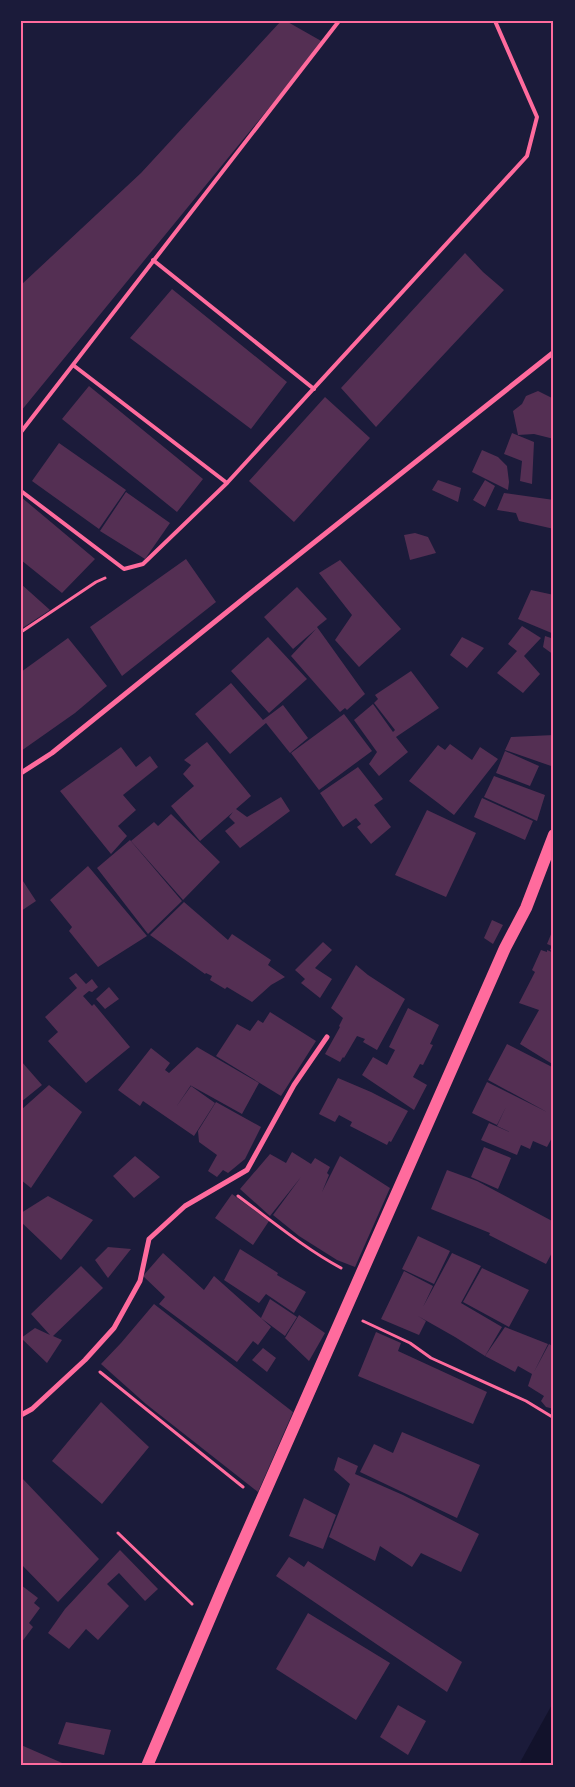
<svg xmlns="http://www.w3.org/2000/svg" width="575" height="1787" viewBox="0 0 575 1787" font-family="'Titillium Web',sans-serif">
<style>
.water{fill:#12122b}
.building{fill:#542f53}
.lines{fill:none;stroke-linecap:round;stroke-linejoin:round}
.path{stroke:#ff6b9d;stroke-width:3}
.service{stroke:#ff6b9d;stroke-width:4}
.minor{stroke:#ff6b9d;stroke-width:5}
.primary{stroke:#ff6b9d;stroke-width:12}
.neatline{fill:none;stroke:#ff6b9d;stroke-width:2}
</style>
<rect width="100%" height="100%" fill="#1b1b3a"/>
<path class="water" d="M554,1701v65h-36z"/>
<path class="building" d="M281,21h5l37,21 -302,369v-126l120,-112z
M465,253l18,19 21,18 -128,137 -35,-39z
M172,289l115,93 -36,47 -121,-91z
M89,386l114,93 -26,33 -115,-93z
M538,391l16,8v40l-20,-5 -16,1 -5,-24 9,-7 4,-8z
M325,397l45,41 -76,84 -45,-41z
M512,433l22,9 -2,42 -12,-3 2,-20 -18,-7z
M59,443l67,47 -27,39 -67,-48z
M482,450l16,7 9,9 2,16 -1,8 -36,-18z
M438,480l23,8 -3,14 -26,-12z
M485,480l10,6 -10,21 -12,-7z
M126,492l44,31 -25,36 -45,-28z
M504,493l50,7v29l-35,-8 -3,-8 -19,-3z
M21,497l74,62 -33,34 -41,-33z
M415,533l13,4 8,16 -26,7 -6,-25z
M186,559l30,43 -94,74 -32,-49z
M340,560l61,69 -42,38 -24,-27 17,-25 -33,-42z
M21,584l29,26 -29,19z
M297,587l30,32 -10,8 48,67 -18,16 -2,-2 -5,4 -49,-56 25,-27 -23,20 -29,-32z
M531,590l23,5v39l-36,-15z
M522,626l19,12 -17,18 16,18 -17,19 -26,-20 20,-22 -9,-7z
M545,636l9,3v16l-11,-8z
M268,637l39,42 -38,34 -38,-42z
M462,637l22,11 -17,20 -17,-13z
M68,638l39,48 -32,27 -54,38v-79z
M411,671l28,37 -43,29 12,15 -29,24 -10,-12 8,-12 -23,-32 19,-16 20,28 2,-2 -21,-27 4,-4 -3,-4z
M231,683l32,37 20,-15 25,33 -18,15 -24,-30 -36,31 -35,-40z
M344,714l28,37 -53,39 -28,-37z
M554,735v32l-49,-17 6,-13z
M207,742l44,54 -15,13 11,8 34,-20 9,14 -50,37 -15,-17 10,-8 -6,-6 4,-5 -33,29 -29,-35 23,-20 -11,-12 8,-9 -7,-5z
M450,744l22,16 8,-13 18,12 -44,56 -45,-34 29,-36 7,5z
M121,747l15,20 14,-11 8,11 -35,28 13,15 -18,16 9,10 -16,18 -51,-63z
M505,751l34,15 -9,20 -34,-13z
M358,767l25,32 -9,6 17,22 -20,17 -14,-17 4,-3 -5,-6 -13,9 -23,-34z
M494,776l51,19 -8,26 -53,-24z
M482,798l51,23 -8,19 -51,-23z
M427,810l49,23 -30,64 -51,-22z
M171,814l49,48 -37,38 -52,-59 23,-19 4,4z
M130,840l52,61 -34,33 -51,-66z
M88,866l59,70 -49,31 -29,-36 3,-4 -22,-27z
M21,878l15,23 -15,10z
M184,902l44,38 4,-6 39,26 -3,5 17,12 -14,8 -19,17 -25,-15 -2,2 -15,-9 2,-4 -6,-3 -1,1 -55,-39z
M492,920l11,5 -10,19 -9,-6z
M554,927v25l-4,-2 2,-4 -5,-2z
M323,942l9,8 -17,18 17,11 -12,19 -19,-15 4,-4 -10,-9z
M541,950l6,2v-2l7,3v112l-34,-21 19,-34 -20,-7 16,-31 -3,-2z
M356,965l12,10 37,24 -28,51 -14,-8 2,-3 -8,-3 -13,22 -1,-1 -3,5 -15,-8 15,-27 -1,-1 4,-8 -12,-10z
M76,973l10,11 6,-5 6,8 -6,5 -3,-1 -6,5 9,10 2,-2 36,43 -44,36 -38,-42 10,-9 -13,-15 32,-29 -8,-10z
M109,987l10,12 -14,10 -9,-10z
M408,1008l31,17 -9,19 3,1 -10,20 -3,-1 -7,13 14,8 -13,25 -52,-35 11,-18 14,8 8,-15 -6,-3z
M270,1012l46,29 -35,55 -65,-40 21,-32 13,7 8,-11 5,3z
M507,1044l47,24v66l-7,13 -14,-6 -3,8 -9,-4 -4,10 -36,-15 8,-17 25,11 -17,-8 9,-19 -9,18 -25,-12 15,-31 60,30 -59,-32z
M197,1047l62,36 -17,31 -54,-30 3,1 -15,22 15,-21 24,17 -21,33 -51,-35 -3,5 -22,-16 33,-42 19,15 -5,7 4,3z
M21,1061l21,24 -21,17z
M338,1078l33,14 37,19 -17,31 -2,-1 -2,4 -37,-19 2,-4 -13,-7 -4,7 -16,-8z
M49,1085l33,27 -51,76 -10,-8v-70z
M216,1102l45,25 -16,32 -17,14 -5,-3 -6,7 -9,-6 9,-16 -18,-13 -1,-11z
M484,1147l27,11 -13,31 -27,-12z
M292,1152l19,12 4,-6 15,9 -3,6 2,2 -7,17 18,-36 50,32 -35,79 -18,-7 -38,-24 -26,-21 28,-38 -31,39 -30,-27 30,-35 16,9z
M135,1156l25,21 -26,21 -21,-22z
M447,1170l30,11 77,41v27l-8,15 -57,-29 1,-2 -59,-24z
M232,1194l37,27 -16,24 -38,-27z
M48,1196l45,24 -32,40 -40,-38v-9z
M418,1236l32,15 -16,33 -32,-15z
M108,1247l23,2 -23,29 -13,-18z
M240,1249l38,24 -1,2 29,17 -12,21 -28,-19 -7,9 -35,-23z
M163,1253l41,37 10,-14 57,51 -13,18 -5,-4 -16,21 -78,-58 6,-7 -22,-21z
M452,1253l29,13 -20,37 41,24 -17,29 -30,-19 -37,-21 8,5 -7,14 -38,-16 23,-48 29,15 -10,21z
M81,1266l22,22 -50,48 9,4 -15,23 -26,-25 14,-10 15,7 -19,-21z
M482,1268l47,22 -20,37 -46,-25z
M270,1299l27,18 -12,19 -24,-18z
M154,1304l139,108 -35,80 -112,-88 -45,-40 20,-21z
M299,1315l26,18 -16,28 -24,-23z
M505,1327l43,17 -14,28 15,-28 5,3v62l-8,-2 -5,-6 3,-5 -16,-10 4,-12 -14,-8 -3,6 -30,-16z
M376,1332l25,11 -3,8 89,41 -14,32 -115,-48z
M263,1348l13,10 -9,14 -15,-12z
M101,1402l48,45 -47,57 -50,-43z
M402,1432l78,33 -23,53 -97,-46 14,-28 19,9z
M338,1457l20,9 -3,8 48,21 76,39 -18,38 -40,-19 -9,14 -32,-21 -5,15 -46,-24 21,-53 -16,-14z
M21,1477l78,82 -41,43 -37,-38z
M304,1498l32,17 -13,34 -34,-13z
M120,1550l38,39 -13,12 -26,-28 -12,11 22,22 -31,34 -12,-11 -17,20 -21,-16 17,-24z
M289,1557l15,10 4,-6 154,101 -15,30 -171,-116z
M21,1585l17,13 -4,5 6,5 -11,15 4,4 -12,16z
M308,1613l82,50 -34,57 -80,-51z
M398,1705l28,16 -18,34 -28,-18z
M66,1722l45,8 -7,25 -46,-11z
M21,1745l48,21h-48z"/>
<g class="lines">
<path class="path" d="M21,632l75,-50 9,-4
M238,1196c34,25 66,52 103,72
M363,1321l47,22 21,15 95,43 28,17
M100,1372l143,115
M118,1533l74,71"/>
<path class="service" d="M153,260l161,129
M73,365l154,118
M21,432l318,-411
M21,491l103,78 19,-5 84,-81 300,-327 10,-39 -42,-96"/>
<path class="minor" d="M21,773l31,-20 196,-158 306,-243
M21,1415l11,-6 53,-49 29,-32 26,-47 9,-42 36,-33 62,-36 47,-85 33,-48"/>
<path class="primary" d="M147,1766l77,-181 281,-637 21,-40 28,-73"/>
</g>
<rect width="575" height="1787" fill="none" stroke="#1b1b3a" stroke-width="45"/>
<rect x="22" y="22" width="530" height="1742" class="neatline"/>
</svg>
